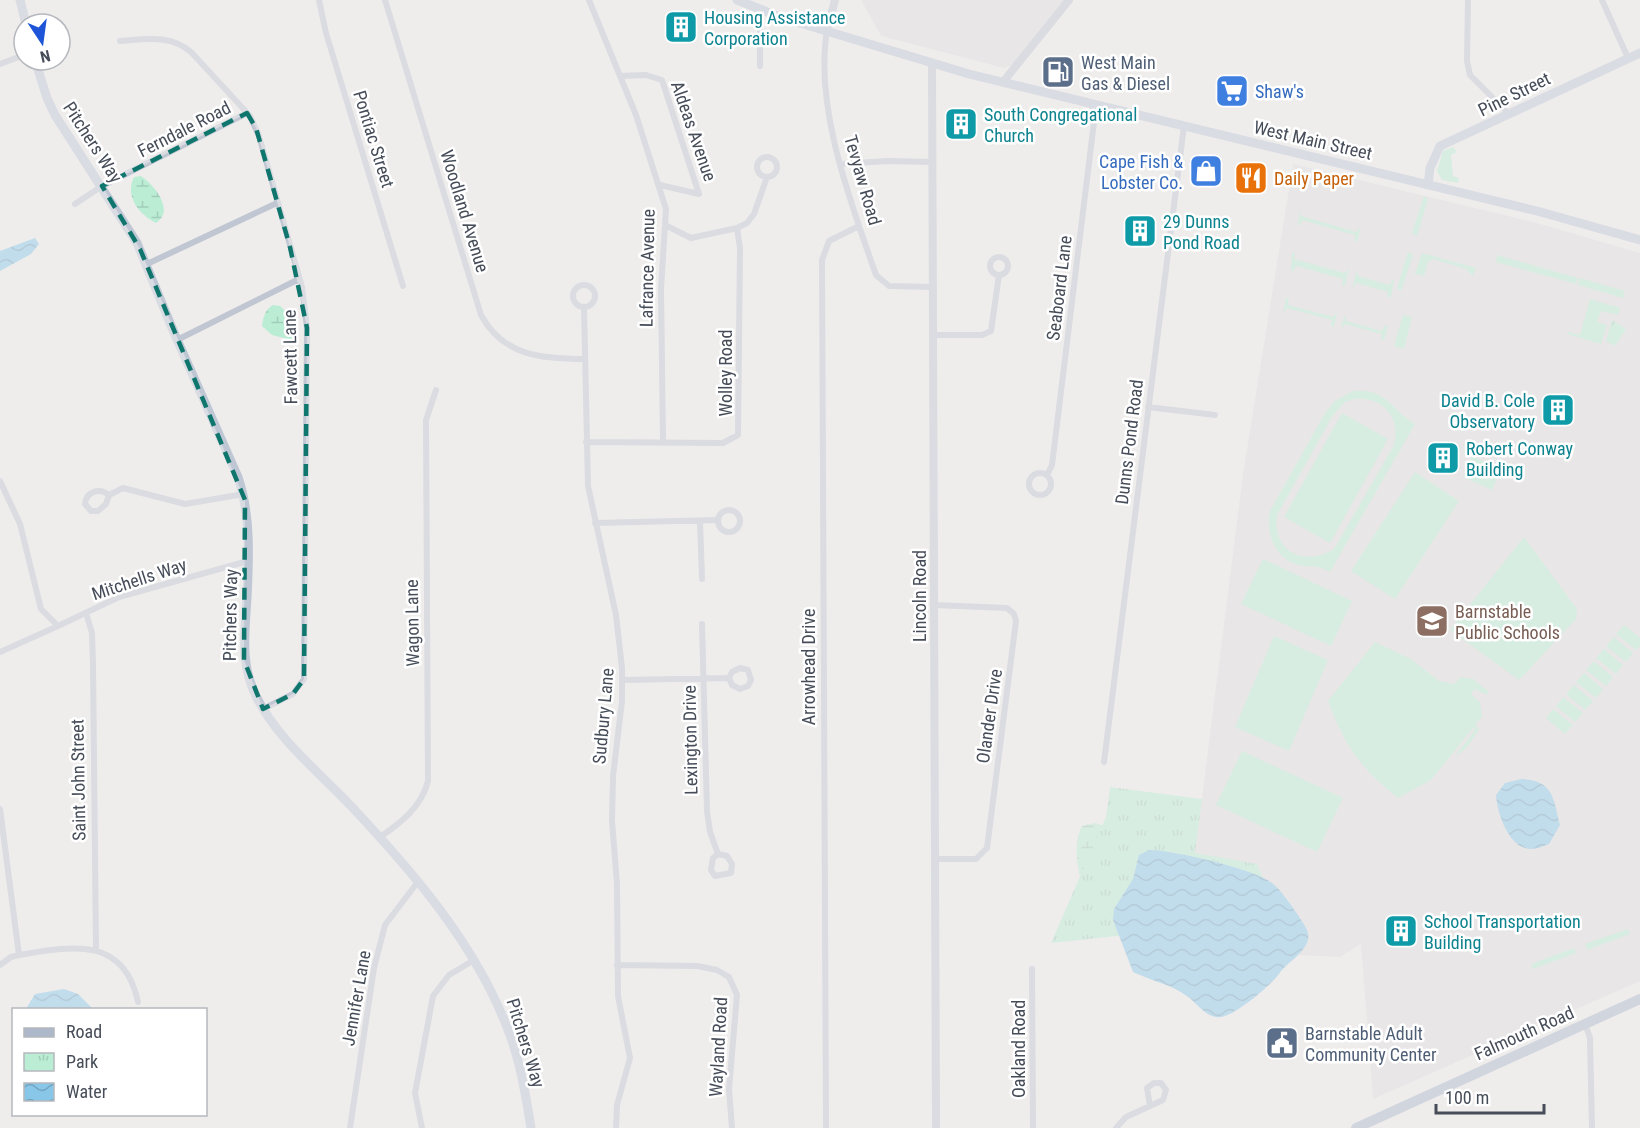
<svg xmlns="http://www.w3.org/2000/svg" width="1640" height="1128" viewBox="0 0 1640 1128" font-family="'Roboto Condensed',sans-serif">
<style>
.education{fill:#e0dede}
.green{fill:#bbedd5;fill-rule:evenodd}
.wetland{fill:url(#wetland-marsh)}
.park{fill:url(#park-tufts)}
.water{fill:url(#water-waves)}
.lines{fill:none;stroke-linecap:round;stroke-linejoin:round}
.minor{stroke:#c0c7d2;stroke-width:6}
.tertiary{stroke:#c0c7d2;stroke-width:8}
.secondary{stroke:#bfc7d5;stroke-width:9}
.primary{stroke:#adb8cb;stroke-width:10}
.marked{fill:none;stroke:#0f766e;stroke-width:4.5;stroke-dasharray:12 8;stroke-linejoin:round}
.labels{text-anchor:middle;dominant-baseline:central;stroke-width:5;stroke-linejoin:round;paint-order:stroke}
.culture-label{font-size:18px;fill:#0d838f;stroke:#fff;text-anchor:start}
.service-label{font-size:18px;fill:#4e5e75;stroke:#fff;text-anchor:start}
.shop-label{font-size:18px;fill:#366cbe;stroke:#fff;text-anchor:start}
.street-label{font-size:18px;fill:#464d59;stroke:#fff}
.food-label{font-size:18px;fill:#c56008;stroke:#fff;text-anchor:start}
.education-label{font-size:18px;fill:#785e54;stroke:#fff;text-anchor:start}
</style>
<defs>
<pattern id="wetland-marsh" width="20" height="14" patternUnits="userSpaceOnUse" patternTransform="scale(1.5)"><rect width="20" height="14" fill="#bbedd5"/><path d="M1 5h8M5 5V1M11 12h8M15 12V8" fill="none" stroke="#a2cdb9"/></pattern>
<pattern id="park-tufts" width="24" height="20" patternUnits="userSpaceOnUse" patternTransform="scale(1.5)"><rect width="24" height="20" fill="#bbedd5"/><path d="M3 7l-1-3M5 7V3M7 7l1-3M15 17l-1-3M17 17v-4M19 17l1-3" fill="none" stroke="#a2cdb9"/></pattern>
<pattern id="water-waves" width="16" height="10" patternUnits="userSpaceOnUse" patternTransform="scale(1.5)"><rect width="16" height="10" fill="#89c7e9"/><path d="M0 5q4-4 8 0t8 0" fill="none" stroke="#72a4c0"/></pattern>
</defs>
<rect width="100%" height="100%" fill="#efedec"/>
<path class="education" d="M861,0h204l-52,65 -9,3 -123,-32z
M1293,164l244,59 103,30v728l-267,118 -12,-155 -21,13 -44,-2 -101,-102 48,-379z"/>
<path class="green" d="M1453,147l4,5 -6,3 2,21 6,2 -1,5 -16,-3 -5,-9 6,-20z
M1424,196l4,3 -11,37 -5,-3z
M1300,210l1,6 55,16 4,-5 -2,14h-4l1,-6 -53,-15 -2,5h-2z
M1408,252l5,3 -12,36 -4,-3z
M1292,253h3l-1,6 51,14 4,-5 -4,17h-3l1,-6 -47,-13 -3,5h-2z
M1422,253l54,15 -3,8 -7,-7 -33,-10 -5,3 -4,14 -9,-2z
M1497,255l81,23 -2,6 -80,-22z
M1357,270l1,6 32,9 2,-5h2l-3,17h-4l1,-5 -32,-9 -4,5z
M1580,278l45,13 -2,7 -45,-13z
M1286,298l3,1 -1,6 45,12 4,-5 -3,14h-3l1,-6 -45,-12 -4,5z
M1590,299l30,9 -2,7 -17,-4 -4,11 10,3 -6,19 -34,-10 1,-2 12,3z
M1345,314l1,7 36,10 2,-5h4l-4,14 -3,-1 1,-5 -37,-10 -4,5z
M1403,315l9,2 -8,32 -10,-3z
M1353,391c36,-2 36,18 62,33l-85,148c-13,-8 -18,-4 -32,-7 -23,-6 -33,-33 -28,-54l55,-98 10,-12zM1354,399c29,-3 49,20 39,48l-59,102c-30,18 -62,3 -57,-34l56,-100 12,-13z
M1342,413l46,26 -58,104 -46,-26z
M1472,456l29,13 -9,21 -29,-13z
M1415,472l44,29 -64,98 -44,-28z
M1524,537l53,72 -1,10 -57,61 -69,-50z
M1263,559l89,42 -21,45 -90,-42z
M1624,625l16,13v8l-4,4 -20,-16z
M1274,636l54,24 -39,91 -54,-24z
M1614,637l19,16 -7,9 -20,-16z
M1375,642l36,17 28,22 15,3 7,-7 12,2 15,12 -1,4 -12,-6 -4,5 9,8 2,15 -7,8 4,4c-6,9 -12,22 -24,27l20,-26 -2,-2 -42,52 -33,18c-38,-30 -53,-52 -70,-97z
M1604,649l19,16 -7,9 -20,-16z
M1594,661l19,16 -7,9 -20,-16z
M1584,673l19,16 -7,9 -20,-16z
M1574,685l19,16 -8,9 -19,-16z
M1563,697l20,16 -8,9 -19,-16z
M1553,709l20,16 -8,9 -19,-16z
M1242,751l101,47 -26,54 -101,-47z
M1628,929l2,5 -43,16 -2,-6z
M1574,948l2,5 -43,16 -2,-5z"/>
<path class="wetland" d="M141,176c12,8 35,34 15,47 -16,-8 -32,-26 -22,-46z
M273,305l7,1 12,11v23l-20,-5 -10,-9c1,-8 3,-17 11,-21z
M1094,823l17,4 -29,58c-5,-18 -9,-42 0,-59z"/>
<path class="park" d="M1612,320l14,9 -11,17 -9,-5z
M1110,787l92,12 -7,54 62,11 39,91 -160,-21 -85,9 55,-126z"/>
<path class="water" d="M35,238l4,6 -8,10 -31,17v-20z
M1521,779c32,1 32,18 39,46l-11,19c-8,3 -16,7 -24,4 -18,-5 -28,-37 -29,-53l9,-12z
M1149,850c23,0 106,19 123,33 10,8 18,21 26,32 4,7 12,16 10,24 -3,15 -21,23 -29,35 -9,12 -43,41 -58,43 -14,2 -23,-13 -34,-21 -16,-12 -36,-15 -54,-24l-20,-52 1,-11 19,-30 6,-24z
M64,989l14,5 15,15h-67l9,-15z"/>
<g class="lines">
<path class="minor" d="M319,0l7,33 77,253
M385,0l96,315c22,41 61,44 104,44
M589,0l47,115 30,94 -5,80 2,153
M1468,0l-1,61 3,14 40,40
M1602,0l26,58
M760,10v56
M827,31c-13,76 24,172 49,244l13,11 44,1
M120,41c26,-2 51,-7 72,12l58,63 9,20 43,151 5,41 -3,351 -11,15 -30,15
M0,64l24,-9
M620,76l26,-1 16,5 37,114 -39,-9
M757 167a10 10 0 1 1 20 0a10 10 0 1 1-20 0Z
M841,164l46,-3 45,1
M75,204l27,-18 145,-73
M665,225l26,13 46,-10 10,-5 7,-9 13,-37
M990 266a9 9 0 1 1 18 0a9 9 0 1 1-18 0Z
M147,264l130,-61
M573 296a11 11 0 1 1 22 0a11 11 0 1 1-22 0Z
M584,307l4,179 28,129 6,53v33l-9,75 -1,45 5,63 1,112 12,62 -13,47 -1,23
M933,335h49l9,-4 8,-56
M177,340l122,-61
M1148,407l67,8
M586,442l137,1 15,-8 2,-187 -3,-20
M1029 484a11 11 0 1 1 22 0a11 11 0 1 1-22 0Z
M1047,475l5,-10 42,-343 -2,-19
M0,481l20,43 21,85 17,17 61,-29 129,-36
M109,495c-10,-8 -23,-3 -24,9l6,7h7l8,-7 3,-9 14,-7 62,16 59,-10
M718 521a11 11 0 1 1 22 0a11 11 0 1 1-22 0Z
M700,521l2,58
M595,523l123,-3
M934,605l73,3 7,6 2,7 -29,227 -11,11h-41
M86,613l6,20 1,31 3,285
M702,624l5,187 3,21 8,22 -5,4 -2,12 4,6 16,-3 1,-9 -5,-8 -9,-2
M0,652l58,-26
M623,680l106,-2 3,-6 8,-4 8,2 3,10 -3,6 -8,3 -8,-4 -3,-7
M1104,762l80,-636
M0,809l19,146
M380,837c21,-14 42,-31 48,-56l-2,-361 10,-30
M0,965l11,-8 8,-2c54,-9 105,-19 119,47
M617,965l80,1 20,4 12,7 8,18 -8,94 3,39
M1032,969l1,159
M1585,1024l5,14 2,90
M350,1128l24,-160 11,-43 32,-42
M422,1128l-7,-35 18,-97 16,-21 25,-15
M826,1128l-4,-868 7,-19 30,-15
M1116,1128l10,-11 37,-17 3,-10 -5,-7h-7l-7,5 3,18"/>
<path class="tertiary" d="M827,31l8,-31
M932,63l4,1065
M1003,82l66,-82"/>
<path class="secondary" d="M20,0l6,24
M737,0l43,17 189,57 568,137 103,29
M35,60l12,38 8,17 82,128 38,92 63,142c13,38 11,81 9,121 -2,35 -7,66 9,98 21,43 62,75 95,110 63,67 127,141 159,229 11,30 16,62 21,93
M1428,185l2,-17 10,-22 200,-93"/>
<path class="primary" d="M1356,1128l284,-129"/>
</g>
<path d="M0 0H1640V1128H0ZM247,113l9,15 34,119 17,81 -3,351 -11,15 -30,15 -19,-49 1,-160 -105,-251 -38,-63z" fill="#efedec" fill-opacity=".55" fill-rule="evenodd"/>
<path class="marked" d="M247,113l9,15 34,119 17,81 -3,351 -11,15 -30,15 -19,-49 1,-160 -105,-251 -38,-63z"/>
<defs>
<symbol id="building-square" viewBox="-11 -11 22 22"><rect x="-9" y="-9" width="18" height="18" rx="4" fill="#0f9aa8" stroke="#fff"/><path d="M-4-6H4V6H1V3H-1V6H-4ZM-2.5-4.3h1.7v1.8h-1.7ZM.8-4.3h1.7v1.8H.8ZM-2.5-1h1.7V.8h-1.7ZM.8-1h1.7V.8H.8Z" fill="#fff"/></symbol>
<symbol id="fuel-square" viewBox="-11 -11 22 22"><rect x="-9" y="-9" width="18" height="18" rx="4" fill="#5c6f8a" stroke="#fff"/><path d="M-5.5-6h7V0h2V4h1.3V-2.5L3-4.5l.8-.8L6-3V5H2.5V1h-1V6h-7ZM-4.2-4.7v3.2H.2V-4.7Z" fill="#fff"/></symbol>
<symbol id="supermarket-square" viewBox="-11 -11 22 22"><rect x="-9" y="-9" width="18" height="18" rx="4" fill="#3f7fe0" stroke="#fff"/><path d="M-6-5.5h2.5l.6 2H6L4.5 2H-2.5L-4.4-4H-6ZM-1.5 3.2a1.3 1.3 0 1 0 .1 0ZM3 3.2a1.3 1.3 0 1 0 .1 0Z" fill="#fff"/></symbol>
<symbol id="shop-square" viewBox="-11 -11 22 22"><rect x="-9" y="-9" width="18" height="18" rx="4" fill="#3f7fe0" stroke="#fff"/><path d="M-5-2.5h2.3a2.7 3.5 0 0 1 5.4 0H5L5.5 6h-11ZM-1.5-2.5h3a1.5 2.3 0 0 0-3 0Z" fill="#fff"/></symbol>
<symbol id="restaurant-square" viewBox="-11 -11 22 22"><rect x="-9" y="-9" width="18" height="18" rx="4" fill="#e8710a" stroke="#fff"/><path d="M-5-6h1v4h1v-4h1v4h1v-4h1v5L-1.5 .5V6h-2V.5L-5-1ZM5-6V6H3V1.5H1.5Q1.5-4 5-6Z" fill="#fff"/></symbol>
<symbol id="school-square" viewBox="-11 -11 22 22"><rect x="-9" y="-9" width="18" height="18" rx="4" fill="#8d6e63" stroke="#fff"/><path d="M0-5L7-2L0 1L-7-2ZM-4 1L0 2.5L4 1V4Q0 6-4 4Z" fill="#fff"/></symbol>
<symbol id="civic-square" viewBox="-11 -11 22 22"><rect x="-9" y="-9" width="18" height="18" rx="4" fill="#5c6f8a" stroke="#fff"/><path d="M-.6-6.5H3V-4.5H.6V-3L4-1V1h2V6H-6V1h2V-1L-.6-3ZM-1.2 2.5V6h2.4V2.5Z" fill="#fff"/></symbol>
</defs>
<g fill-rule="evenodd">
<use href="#building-square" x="662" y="8" width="38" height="38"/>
<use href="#fuel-square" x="1039" y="53" width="38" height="38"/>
<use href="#supermarket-square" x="1213" y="72" width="38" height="38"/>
<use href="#building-square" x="942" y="105" width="38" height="38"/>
<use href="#shop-square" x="1187" y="152" width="38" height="38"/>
<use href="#restaurant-square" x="1232" y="159" width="38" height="38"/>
<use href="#building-square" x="1121" y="212" width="38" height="38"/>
<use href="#building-square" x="1539" y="391" width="38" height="38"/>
<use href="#building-square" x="1424" y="439" width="38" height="38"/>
<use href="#school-square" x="1413" y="602" width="38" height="38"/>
<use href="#building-square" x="1382" y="912" width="38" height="38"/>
<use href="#civic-square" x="1263" y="1024" width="38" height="38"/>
</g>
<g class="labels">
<g class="culture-label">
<text x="704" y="17">Housing Assistance<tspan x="704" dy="21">Corporation</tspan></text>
<text x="984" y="114">South Congregational<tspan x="984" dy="21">Church</tspan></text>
<text x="1163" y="221">29 Dunns<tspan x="1163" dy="21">Pond Road</tspan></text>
<text x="1535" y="400" text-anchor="end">David B. Cole<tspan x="1535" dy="21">Observatory</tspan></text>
<text x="1466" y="448">Robert Conway<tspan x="1466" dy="21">Building</tspan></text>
<text x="1424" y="921">School Transportation<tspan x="1424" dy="21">Building</tspan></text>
</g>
<g class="service-label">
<text x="1081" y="62">West Main<tspan x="1081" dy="21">Gas &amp; Diesel</tspan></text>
<text x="1305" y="1033">Barnstable Adult<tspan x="1305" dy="21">Community Center</tspan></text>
</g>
<g class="shop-label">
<text x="1255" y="91">Shaw's</text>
<text x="1183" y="161" text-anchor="end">Cape Fish &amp;<tspan x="1183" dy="21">Lobster Co.</tspan></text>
</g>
<g class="street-label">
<text transform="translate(1514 94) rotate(-26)">Pine Street</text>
<text transform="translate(184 129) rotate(-27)">Ferndale Road</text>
<text transform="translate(694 131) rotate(71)">Aldeas Avenue</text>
<text transform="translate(374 139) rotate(73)">Pontiac Street</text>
<text transform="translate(1313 140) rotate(13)">West Main Street</text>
<text transform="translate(93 142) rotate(57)">Pitchers Way</text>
<text transform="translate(863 180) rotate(74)">Tevyaw Road</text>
<text transform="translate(465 211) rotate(73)">Woodland Avenue</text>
<text transform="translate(647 268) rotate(-89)">Lafrance Avenue</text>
<text transform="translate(1059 288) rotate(-83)">Seaboard Lane</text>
<text transform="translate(290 357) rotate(-91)">Fawcett Lane</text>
<text transform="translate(725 373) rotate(-90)">Wolley Road</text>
<text transform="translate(1129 442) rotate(-83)">Dunns Pond Road</text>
<text transform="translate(139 579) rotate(-18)">Mitchells Way</text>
<text transform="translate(919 596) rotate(-90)">Lincoln Road</text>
<text transform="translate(230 615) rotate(-89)">Pitchers Way</text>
<text transform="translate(412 623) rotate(-91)">Wagon Lane</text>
<text transform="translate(808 667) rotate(-90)">Arrowhead Drive</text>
<text transform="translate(603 716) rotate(-85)">Sudbury Lane</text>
<text transform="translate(989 716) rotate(-82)">Olander Drive</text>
<text transform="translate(690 740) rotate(-91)">Lexington Drive</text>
<text transform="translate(78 780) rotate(-91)">Saint John Street</text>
<text transform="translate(356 998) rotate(-80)">Jennifer Lane</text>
<text transform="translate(1524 1033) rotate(-24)">Falmouth Road</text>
<text transform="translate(526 1043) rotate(73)">Pitchers Way</text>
<text transform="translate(718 1047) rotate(-87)">Wayland Road</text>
<text transform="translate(1018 1049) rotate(-90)">Oakland Road</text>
</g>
<g class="food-label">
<text x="1274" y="178">Daily Paper</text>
</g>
<g class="education-label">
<text x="1455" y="611">Barnstable<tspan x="1455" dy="21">Public Schools</tspan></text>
</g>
</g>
<rect x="12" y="1008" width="195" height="108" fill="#ffffff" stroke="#b5b8bd" stroke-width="1.5"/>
<rect x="24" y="1028" width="30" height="9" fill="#adb8cb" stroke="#b5b8bd" stroke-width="1.5"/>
<text x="66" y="1038" font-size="18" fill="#464d59">Road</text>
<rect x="24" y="1053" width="30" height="18" fill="url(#park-tufts)" stroke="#b5b8bd" stroke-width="1.5"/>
<text x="66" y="1068" font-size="18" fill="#464d59">Park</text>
<rect x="24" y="1083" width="30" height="18" fill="url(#water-waves)" stroke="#b5b8bd" stroke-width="1.5"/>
<text x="66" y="1098" font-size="18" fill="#464d59">Water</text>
<g transform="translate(42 42) rotate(167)"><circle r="28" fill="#ffffff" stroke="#b5b8bd" stroke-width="1.5"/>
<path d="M0-4.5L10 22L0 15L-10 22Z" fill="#1e54d8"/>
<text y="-9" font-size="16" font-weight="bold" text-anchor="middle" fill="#464d59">N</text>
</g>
<path d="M1436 1104v9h108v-9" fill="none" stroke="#464d59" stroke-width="3"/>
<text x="1445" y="1104" font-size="18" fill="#464d59" stroke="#ffffff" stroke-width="4.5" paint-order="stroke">100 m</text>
</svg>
